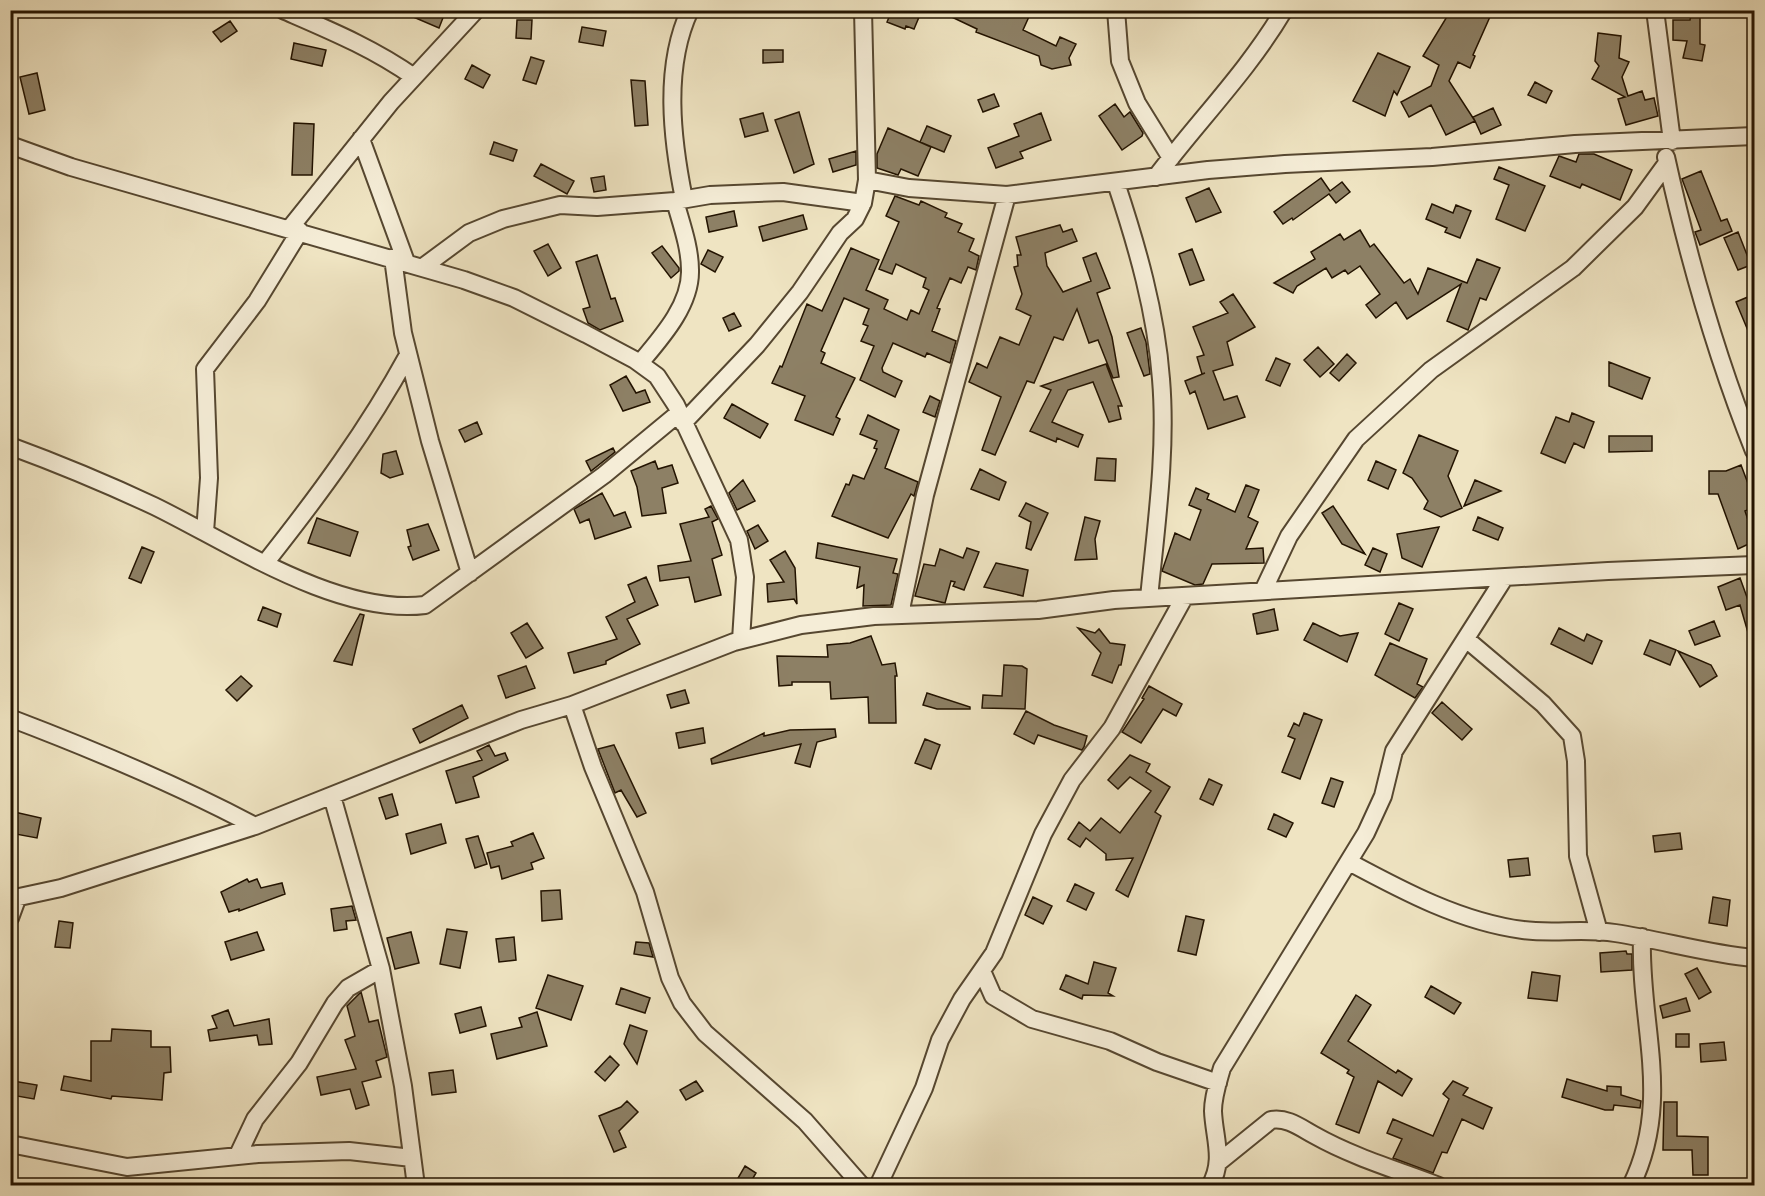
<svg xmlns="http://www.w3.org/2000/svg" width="1765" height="1196" viewBox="0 0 1765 1196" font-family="'IM FELL English',serif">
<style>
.building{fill:#8d8065;stroke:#231300;stroke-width:1.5}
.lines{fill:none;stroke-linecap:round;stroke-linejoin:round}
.minor-casing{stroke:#564730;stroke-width:20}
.minor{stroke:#f5edd7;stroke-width:16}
</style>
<rect width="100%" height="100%" fill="#efe4c2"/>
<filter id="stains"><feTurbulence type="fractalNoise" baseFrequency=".00333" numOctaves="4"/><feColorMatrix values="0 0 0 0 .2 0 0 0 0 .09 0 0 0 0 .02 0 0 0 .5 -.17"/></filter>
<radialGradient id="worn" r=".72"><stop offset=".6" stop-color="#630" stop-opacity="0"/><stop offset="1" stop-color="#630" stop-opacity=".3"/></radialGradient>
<path class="building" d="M397,10h49l-7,18z
M892,10h30l-8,19 -8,-3 -1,3 -18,-7z
M937,10h95l-9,20 33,16 4,-9 16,7 -7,14 2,7 -19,4 -11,-4 -2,-9 -63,-24 1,-3z
M1451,10h42l-20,45 2,1 -5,12 -12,-6 -9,19 26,40 -2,-4 20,-9 8,17 -20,9 -6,-13 -29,14 -15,-30 -22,12 -8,-15 30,-16 8,-21 -16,-9z
M1692,10h8v34l5,1 -3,16 -19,-3 4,-17 -14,-1v-20h17z
M517,20h15l-1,19 -15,-1z
M230,21l7,10 -16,11 -8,-10z
M582,27l24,4 -3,15 -24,-4z
M1598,33l23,3 -2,22 10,4 -7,15 6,19 14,-5 3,9 9,-2 4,18 -32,9 -8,-26 7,-2 -33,-18 7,-13 -4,-5z
M294,43l32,7 -4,16 -31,-7z
M763,50h20v12l-20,1z
M1378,53l32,14 -13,28 -3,-4 -9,25 -32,-15z
M531,57l13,4 -8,23 -13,-4z
M472,65l18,10 -7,13 -18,-9z
M37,73l8,37 -16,4 -9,-37z
M631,80l14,1 3,44 -13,1z
M1535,82l17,9 -6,12 -18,-8z
M994,94l5,12 -16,6 -5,-12z
M1115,104l9,13 6,-5 13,21 -1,3 -20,14 -23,-34z
M799,112l15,52 -20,9 -19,-53z
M763,113l5,18 -23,6 -5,-18z
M1041,113l10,27 -31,12 3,6 -27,10 -8,-20 31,-12 -5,-12z
M294,123l20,1 -2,51h-20z
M927,126l24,10 -7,16 -24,-10z
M888,128l43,19 -13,29 -17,-7 -3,6 -21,-7v-14z
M494,142l23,8 -4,11 -23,-7z
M856,151v14l-23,7 -4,-13z
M1579,154h15l38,16 -12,30 -38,-16 -2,4 -30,-12 9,-20 17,6z
M541,164l33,17 -7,13 -33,-18z
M1499,167l46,19 -20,45 -29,-12 13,-34 -15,-6z
M1701,171l20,50 6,-2 5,12 -32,14 -5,-13 6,-2 -19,-51z
M604,176l2,14 -12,2 -3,-14z
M1321,178l9,13 12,-9 8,10 -14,11 -7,-9 -36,26 -1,-2 -9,6 -9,-12z
M1209,188l12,24 -25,10 -10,-24z
M895,196l24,9 2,-4 26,12 -2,4 17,7 -4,8 16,7 -5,12 10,5 -3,14 -8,-3 -7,16 -11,-5 -13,30 3,1 -8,22 24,10 -6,22 -23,-10 -2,4 -32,-14 -11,25 1,4 19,9 -7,16 -35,-17 14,-34 -13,-5 7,-15 -5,-2 6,-15 -25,-11 -23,53 4,2 -4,10 34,15 -19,39 4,2 -7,16 -38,-15 10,-24 -33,-13 8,-17 2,1 25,-63 15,7 29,-63 28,12 -13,30 22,10 -4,9 23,11 4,-10 8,4 10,-24 -6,-3 3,-9 -30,-14 -4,10 -13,-5 20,-47 -13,-6z
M1432,204l21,9 3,-8 15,6 -11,27 -15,-6 2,-4 -21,-9z
M734,211l3,15 -28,6 -3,-15z
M803,215l4,14 -44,12 -4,-14z
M1060,225l3,7 9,-3 5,12 -32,12 2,13 16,26 28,-11 -8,-23 13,-5 14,35 -13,5 15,44 7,40 -6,1 -15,-38 -9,3 -12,-34 -14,31 -9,-3 -20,46 -7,-2 -32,74 -13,-5 19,-53 -32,-15 8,-19 10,5 13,-31 19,8 12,-29 -15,-7 6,-15 -8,-27 4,-1 -1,-11h4l-5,-18z
M1360,230l10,17 4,-3 30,39 6,-4 8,15 10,-26 39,15 10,-24 23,9 -14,32 -6,-2 -12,32 -21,-9 14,-37 -54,35 -11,-17 -20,16 -10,-13 14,-11 -20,-28 -12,8 -3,-4 -13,8 -6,-10 -29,18 -4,7 -19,-10 41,-24 -4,-7 29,-18 4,6z
M1738,232l13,33 -13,5 -14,-32z
M548,244l13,24 -13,8 -14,-25z
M662,246l17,22v3l-8,7 -19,-25z
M1192,249l12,31 -14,5 -11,-31z
M708,250l15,7 -8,15 -14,-8z
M597,255l14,44 4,-1 8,23 -23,9 -12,-7 -5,-14 7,-2 -14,-45z
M1233,294l22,33 -28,15 6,23 -20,6 11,29 13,-4 8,21 -37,12 -13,-38 -5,3 -5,-13 20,-8 -3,1 -5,-17 7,-2 -11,-28 35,-14 -8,-11z
M1755,294v51h-1l-18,-43z
M734,313l7,13 -12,5 -6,-13z
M1141,328l5,14 4,32 -6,2 -17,-43z
M1318,347l16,17 -14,13 -16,-17z
M1347,354l9,9 -17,18 -9,-8z
M1276,358l14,6 -10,22 -14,-6z
M1609,362l41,16 -8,21 -33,-13z
M1106,364l16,42h-4l3,13 -12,3 -16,-40 -25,8 -16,32 31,13 -5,12 -21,-9 -1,4 -26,-11 21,-41 -10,-4z
M626,376l10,17 9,-3 5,12 -27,9 -13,-26z
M930,396l10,5 -5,16 -12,-5z
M732,404l36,20 -8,14 -36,-20z
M1572,413l22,9 -10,26 -10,-5 -9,20 -24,-10 15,-36 13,5z
M868,415l31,15 -14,38 33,14 -4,14 -3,-2 -23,44 -56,-22 14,-32 3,1 4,-10 11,4 13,-30 -3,-1 3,-7 -17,-7z
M477,422l5,12 -17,8 -6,-12z
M1419,435l39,16 -10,25 14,32 -21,9 -17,-8 4,-8 -16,-23 -9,-5z
M1609,436h43v15l-43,1z
M613,448l2,4 -24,19 -5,-10z
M396,451l7,23 -13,4 -9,-5 2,-19z
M1097,458l19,1 -1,22 -20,-1z
M655,461l3,8 14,-4 6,18 -16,5 4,25 -24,3 -5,-29 -6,-16z
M1376,461l20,9 -8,19 -20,-9z
M1741,465l14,37v5l-10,4 10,30 -17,8 -20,-55h-9v-23h17z
M980,469l26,13 -7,18 -28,-11z
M743,480l12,21 -18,9 -8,-17z
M1475,480l26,11 -37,15z
M1246,485l13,5 -11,27 10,5 -12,27 17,-1 1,15 -52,1 -9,20 -8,1 -33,-14 13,-38 15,7 11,-30 -12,-5 7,-17 13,6 -2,5 28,13z
M602,493l12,23 11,-4 6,15 -36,12 -6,-20 -9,4 -6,-14z
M1026,503l22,10 -17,37 -5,-2 5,-26 -12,-6z
M711,506l7,13 -6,3 10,33 -10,4 9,36 -26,7 -6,-25 -29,4 -2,-15 33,-5 -11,-37 29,-7 -4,-8z
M1333,506l32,48 -23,-10 -20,-31z
M1085,517l15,4 -5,18 2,20 -22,1z
M1478,517l25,11 -5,12 -25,-10z
M317,518l41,14 -8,24 -42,-13z
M428,524l11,26 -26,10 -5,-13 3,-1 -4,-16z
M758,525l10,16 -13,8 -8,-18z
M1439,527l-17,40 -20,-9 -5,-24z
M818,543l79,16 -4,14 5,1 -7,31 -28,1 1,-21 -7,3 3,-21 -44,-9z
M142,547l12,5 -13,31 -12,-5z
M967,548l12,4 -15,38 -11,-4 2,-4 -4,-1 -6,22 -30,-7 9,-32 11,2 5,-17 23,9z
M1373,548l14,6 -7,18 -15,-7z
M785,551l10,17 2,36 -3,-5 -26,3 -1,-18 17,-2 -14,-22z
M996,563l32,7 -5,26 -39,-9z
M646,577l12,28 -31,14 13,25 -34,17v3l-32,9 -6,-20 49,-14 -11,-22 29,-15 -7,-17z
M1740,578l8,22 7,-2v44l-4,1 -11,-38 -14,5 -8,-23z
M1399,603l14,6 -14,32 -14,-7z
M263,607l18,7 -4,13 -19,-7z
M1274,609l4,21 -21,4 -4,-20z
M360,614l4,1 -12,50 -18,-4z
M1714,621l6,15 -25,9 -6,-14z
M527,623l16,25 -17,10 -15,-25z
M1313,623l27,13 18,-3 -11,29 -43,-22z
M1078,628l17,5 4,-4 11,14 15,2 -4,20h-2l-7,18 -20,-8 9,-22z
M1559,628l25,13 3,-7 15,7 -10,23 -41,-20z
M871,636l11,29 13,-2 2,13h-2l1,47h-27l-1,-26 -37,2 -1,-17h-38v3l-13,1 -2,-30 51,1 -1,-12 23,-2z
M1650,640l26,10 -6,15 -26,-11z
M1390,643l37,16 -10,25 6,3 -8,11 -40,-23z
M1678,651l33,14 6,11 -17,11z
M1004,665l18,1 5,3 -2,40 -43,-1 1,-13 19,1z
M526,666l9,22 -29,10 -8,-22z
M241,676l11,10 -15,15 -11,-11z
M1149,686l33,18 -6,12 -13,-7 -22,34 -19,-11 22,-33 -2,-1z
M685,690l4,13 -18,5 -4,-13z
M927,693l43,14v2h-33l-14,-4z
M1442,702l30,27 -10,11 -30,-27z
M462,705l6,13 -48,25 -7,-14z
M1026,711l28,14 33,11 -3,11 -2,3 -44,-15 -4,9 -20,-10z
M1304,713l18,7 -22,59 -18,-7 13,-33 -7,-3 6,-13 5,3z
M703,728l2,15 -26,5 -3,-15z
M835,729l1,8 -19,5 -7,25 -15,-4 6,-19 -89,20 -1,-5 53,-26v3l26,-6z
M925,739l15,6 -9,24 -16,-6z
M489,745l6,11 10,-3 3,7 -35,17 6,20 -23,6 -10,-32 36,-11 -5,-9z
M614,745l32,68 -9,4 -16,-27 -6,3 -17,-44z
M1130,755l20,9 -4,8 24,15 -15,25 6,4 -33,81 -12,-7 17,-32 -27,2v-6l-20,-16 -6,9 -12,-8 11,-17 11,9 11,-13 19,15 31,-42 -21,-14 -12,12 -10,-9z
M1331,778l12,4 -9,25 -12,-4z
M1209,779l13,6 -9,20 -13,-6z
M392,794l6,21 -12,4 -7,-21z
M10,811l31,7 -4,20 -27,-5z
M1274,814l19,9 -7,14 -18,-8z
M441,824l5,19 -35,11 -5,-20z
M533,833l11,25 -13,5 2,6 -31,10 -3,-13 -8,2 -4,-15 26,-7 -2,-4z
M1680,833l2,16 -27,3 -2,-16z
M478,836l9,28 -12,4 -9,-29z
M1528,858l2,17 -20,2 -2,-17z
M247,879l2,3 8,-3 4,9 21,-5 3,11 -46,17v-2l-10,3 -8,-20z
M1075,884l19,9 -8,17 -19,-9z
M560,890l2,29 -20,2 -1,-30z
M1033,897l19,9 -9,18 -18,-9z
M1713,897l17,3 -3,26 -18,-3z
M352,906l4,14 -10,1 1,8 -13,2 -3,-22z
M1186,916l18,4 -8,35 -18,-4z
M59,921l14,2 -3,25 -15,-1z
M447,929l20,3 -7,36 -20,-4z
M257,932l7,18 -33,10 -6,-18z
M411,932l8,31 -24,6 -8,-31z
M514,937l2,23 -17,2 -3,-23z
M636,942l13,1 4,14 -19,-3z
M1626,951l1,3h5v16l-31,2 -1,-19z
M1094,962l22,6 -8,25 5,3 -30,-1 -1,4 -22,-10 6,-14 22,9z
M1697,968l14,24 -12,7 -14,-25z
M1532,972l28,4 -3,25 -29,-3z
M548,975l35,11 -12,34 -35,-12z
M1431,986l30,17 -7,11 -29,-17z
M621,988l29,10 -5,15 -29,-9z
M361,992l8,30 9,-2 9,37 -11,4 5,16 -19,5 7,23 -13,4 -6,-20 -29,6 -4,-18 39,-8 -11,-29 10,-4 -8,-30z
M1356,995l15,10 -23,36 48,32 2,-3 14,9 -10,17 -24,-15 -19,52 -23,-9 18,-47 -7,-4 2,-3 -28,-17z
M1686,998l4,13 -27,7 -3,-12z
M481,1007l5,19 -26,7 -5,-19z
M228,1010l6,16 35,-7 3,25 -13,1 -2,-10 -47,6 -2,-11 9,-2 -5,-12z
M537,1012l10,34 -50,13 -6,-25 31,-7 -3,-9z
M630,1025l17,6 -10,33 -13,-20z
M112,1029l39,2v16h19l1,25 -7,1 -2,27 -50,-4 -1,3 -50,-9 3,-14 27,5v-40h20z
M1676,1034h13v13h-13z
M1724,1042l2,18 -25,2 -1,-18z
M610,1056l9,9 -14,16 -10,-9z
M453,1070l3,22 -24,3 -3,-22z
M1567,1079l40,12v-5l14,1v8l20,6 -1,7 -26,-3 -1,5h-8l-43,-13z
M13,1081l24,4 -3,14 -23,-4z
M696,1081l7,10 -17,9 -6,-10z
M1453,1081l15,7 -5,7 29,13 -9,21 -21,-10 -15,34 -5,-1 -9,21 -40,-15 9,-19 -15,-6 6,-14 40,17 16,-37 -6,-5z
M627,1101l11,11 -19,19 7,16 -12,5 -15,-36 22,-9z
M1664,1102h13v34l31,1v38h-15l-1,-25h-29z
M745,1166l11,7 -7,12h-15z"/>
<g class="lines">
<defs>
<path id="minor" d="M283,10c46,20 90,38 131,67
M1116,10l4,51 17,42 34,55
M1655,10l17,131
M361,139l45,123
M10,145l61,22 393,113 50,18 72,36 49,26 22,16 19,29 63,135 6,37 -4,63
M1666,157c22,100 50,199 88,294
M1156,177c42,-56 92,-106 128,-167
M867,180l42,8 98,7 201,-25 77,-6 147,-7 143,-13 179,-8
M1116,183c21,63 40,129 45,196 6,72 -5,147 -12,219
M684,199c-12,-59 -21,-132 6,-189
M290,228l101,-126 85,-92
M393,258l10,75 27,108 40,132
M423,267l46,-34 34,-14 57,-14 37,2 78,-6 35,-6 73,-3 80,11
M640,363c21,-25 51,-58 50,-93 0,-23 -9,-47 -15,-69
M683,423l74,-78 43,-53 40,-59 15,-14 8,-16 4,-23 -4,-170
M10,446c49,18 97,38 144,60 76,37 184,110 271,99l179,-130 75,-62
M205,532l4,-54 -4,-109 52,-68 43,-70
M266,562c53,-67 101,-132 142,-207
M1263,591l26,-55 67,-97 75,-69 142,-102 62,-61 32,-44
M900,614l25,-119 82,-300
M1466,639l77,65 29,32 4,25 2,95 21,76
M572,705l21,62 52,125 25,86 12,25 23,30 100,88 57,65
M10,718c84,32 166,66 245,108
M332,796l49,173 22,117 13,100
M1349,862c54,29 112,60 174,68 30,4 62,-2 92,3 47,7 92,21 139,25
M10,899l51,-11 194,-62 266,-106 51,-15 162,-63 67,-17 73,-9 164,-6 76,-10 494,-29 146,-6
M10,918l7,-19
M982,971l11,25 39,23 78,22 47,21 61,21
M10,1144l117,23 131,-13 91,-3 63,7
M238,1155l17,-36 44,-56 36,-60 13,-15 33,-19
M1219,1162l52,-42c16,-3 30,8 43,15 39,22 83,35 125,51
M878,1186l46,-98 16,-48 22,-41 32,-46 49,-119 29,-54 40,-52 73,-132
M1210,1186c15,-26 4,-48 3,-75 0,-15 5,-29 9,-43l144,-235 17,-37 11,-45 111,-174
M1631,1186c42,-86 8,-161 11,-249"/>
</defs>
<use href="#minor" class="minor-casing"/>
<use href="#minor" class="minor"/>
</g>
<rect width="1765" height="1196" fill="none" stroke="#efe4c2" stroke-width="36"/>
<rect x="12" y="12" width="1741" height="1172" fill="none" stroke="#231300" stroke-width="3"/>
<rect x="18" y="18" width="1729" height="1160" fill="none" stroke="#231300" stroke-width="1.5"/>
<rect width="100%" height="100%" filter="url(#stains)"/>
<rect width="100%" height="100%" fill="url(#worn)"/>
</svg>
